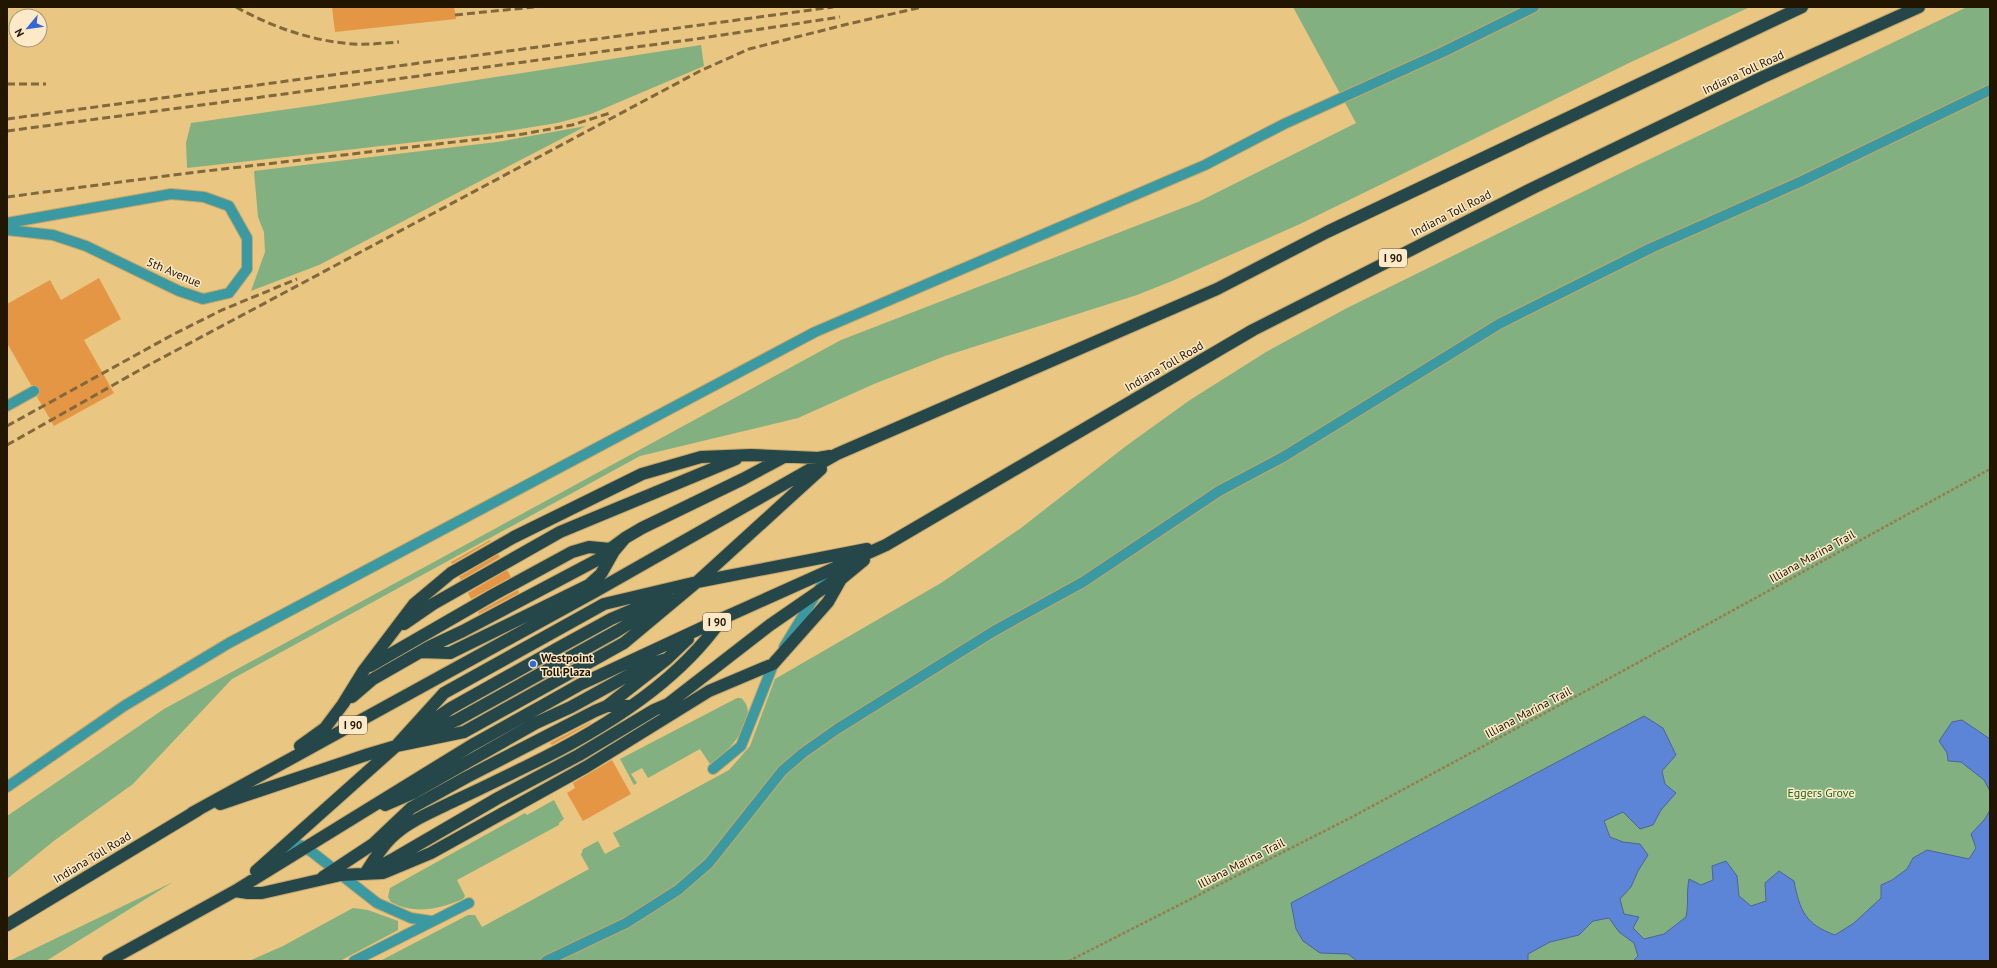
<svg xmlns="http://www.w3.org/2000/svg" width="1997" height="968" viewBox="0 0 1997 968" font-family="'PT Sans',sans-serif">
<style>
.green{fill:#83b080}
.water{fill:#5c85d8;stroke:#4b6497}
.building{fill:#e59645}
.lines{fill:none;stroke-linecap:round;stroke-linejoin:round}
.minor-casing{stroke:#c5a66a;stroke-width:12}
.highway-casing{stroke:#c5a66a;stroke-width:14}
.path{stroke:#967d4b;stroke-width:2.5;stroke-dasharray:3 2;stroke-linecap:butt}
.minor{stroke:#3b99a1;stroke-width:10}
.highway{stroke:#26474a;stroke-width:12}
.rail{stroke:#81693d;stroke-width:3;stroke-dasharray:8 4;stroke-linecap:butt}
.poi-dot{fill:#3467d6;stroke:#fbe9c8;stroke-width:1.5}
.labels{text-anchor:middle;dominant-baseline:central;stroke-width:3;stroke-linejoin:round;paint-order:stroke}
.shield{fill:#fbe9c8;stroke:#64553c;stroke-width:1}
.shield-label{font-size:11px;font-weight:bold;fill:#231600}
.street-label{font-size:12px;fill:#231600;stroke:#fbe9c8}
.poi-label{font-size:12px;font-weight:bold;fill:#231600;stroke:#fbe9c8;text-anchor:start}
.park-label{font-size:12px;fill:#1c681d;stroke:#fbe9c8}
</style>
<rect width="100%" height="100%" fill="#e9c681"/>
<path class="green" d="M1293,7h457l-121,56 -329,161 -128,57 -35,14 -192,61 -71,28 -76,34 -158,38 -408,223 -99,105 -78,56 -48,39v-63l157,-107 677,-369 357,-138 158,-79z
M1967,7h23v954h-1610l88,-46h7l7,12 107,-58 -8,-14 2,-6 15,-8 7,13 15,-8 -7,-13 116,-63 21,-24 25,-67 166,-96 80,-55 105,-82 64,-46 76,-48 81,-44 276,-136z
M701,45l3,21 -113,48 -34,9 -62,10 -308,35 -1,-25 5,-20 126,-18z
M586,126l-267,139 -68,26 14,-39 -1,-20 -6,-15 -4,-46 243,-29z
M737,698h4c22,18 -14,56 -31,66l-10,-15 -52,29 -6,-10 -11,6 6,9 -3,2 -14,-26z
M554,800l10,19 -5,4v2l-102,55 8,16 -2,3c-25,10 -47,16 -72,3l-3,-5 2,-9 135,-75 2,2z
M173,882l-127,79h-37z
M353,908l15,2 30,11v9l-58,31h-91l34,-15z"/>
<path class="water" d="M1644,716l19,12 13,27 -14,16 3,13 11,9 -15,17 -8,15 -13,4 -17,-17 -19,9 6,16 13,5 17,2 8,11 -10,16 -7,16 -11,12 4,15 15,3 -6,11 11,11 20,-5 22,-17c3,-15 0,-23 3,-38l12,6 12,-5 -1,-14 14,-5 11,15 2,20 12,10 15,-5 -1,-18 14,-12 15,10c6,30 11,43 41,54l19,-12 27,-25v-13l11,-5 15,-11 6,-11 14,-8 42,9 7,-11 -5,-14 14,-15 5,-9v151h-357l5,-5 -4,-13 -15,-11 -10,-14 -16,3 -14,14 -29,7 -22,12v7h-171l-9,-7 -28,-1 -17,-12 -7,-12 -5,-26z
M1962,720l28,19v52l-6,-11 -23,-18 -13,-1 -1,-8 -8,-12 13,-19z"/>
<path class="building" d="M332,7h122l2,12 -121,13z
M99,278l22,41 -37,21 30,53 -60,33 -17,-29 3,-6 -1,-3 -5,-3h-3l-24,-42v-39l43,-24 11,20z
M490,540l1,1 -39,23 -1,-2z
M498,554l2,3 -39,23 -2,-3z
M507,570l4,7 -40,22 -3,-6z
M518,590l1,3 -40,21 -1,-2z
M591,722v1l-39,22 -2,-2z
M612,760l19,34 -48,27 -16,-28 8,-5 -2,-5z"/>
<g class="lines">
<defs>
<path id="minor" d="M7,223l164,-29 33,3 25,9 18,32v31l-18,24 -26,6 -24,-8 -93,-45 -33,-11 -46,-5
M7,406l27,-15
M784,647l46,-76
M713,769l28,-23 34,-86
M7,787l117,-81 105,-63 586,-311 390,-167 79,-41 159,-72 91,-45
M282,852l8,-5 10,-2 12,7 65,51 34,15 20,3
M354,961l115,-58
M546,961l80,-38 52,-33 31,-27 73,-92 21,-18 34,-24 157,-98 89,-49 136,-91 64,-34 216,-133 152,-76 151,-67 188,-91"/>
<path id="highway" d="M404,624l29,-20 127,-72 176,-73
M421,652l29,1 139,-68 12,-11 13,-23 11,-13 17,-10 101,-49 41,-22
M370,666l123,-71 79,-43 17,-5 21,2 15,-11
M352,697l21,-18 56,-32 34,-16 151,-80
M607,706l60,-47 21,-20
M413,734l38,-26 107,-60 53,-29 56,-24
M421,735l36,-15 160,-89 44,-27
M300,746l25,-18 18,-24 21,-34 50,-66 37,-31 63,-36 128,-63 59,-17 50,-2 67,3 12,-2
M220,804l149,-50 27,-8 68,-14 160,-89 73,-61 124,-113
M385,805l28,-12 123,-70 35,-16 78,-43 18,-5
M192,813l404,-222 241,-137 380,-165 110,-57 475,-225
M256,871l139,-124 49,-54 160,-89 93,-22 170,-33
M370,871l25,-13 103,-60 81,-43 75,-45 14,-6 102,-79 71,-49
M366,872c7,-11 15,-24 25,-34 16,-16 39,-25 59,-35 26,-12 51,-24 77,-37 69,-33 149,-81 194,-146
M323,877l50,-33 38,-36 56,-31 128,-66 12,-5h24
M235,891l13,2h14l79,-18 42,-2 48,-20 155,-86 123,-76 64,-27 55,-62 13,-23 23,-19
M7,925l191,-115
M108,961l127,-70 237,-146 77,-43 32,-18 129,-60 176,-79 367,-215 282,-143 228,-110 156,-70"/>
</defs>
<use href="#minor" class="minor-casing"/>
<use href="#highway" class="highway-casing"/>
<path class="path" d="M1069,961l285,-145 265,-143 371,-204"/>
<use href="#minor" class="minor"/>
<use href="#highway" class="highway"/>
<path class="rail" d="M236,7c36,20 76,34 117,37 15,1 31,-1 46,-2
M455,15l79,-8
M7,84h39
M7,119l826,-112
M7,131l689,-92 144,-22
M7,197l182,-24 334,-39 49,-9 38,-12
M7,426l167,-92 48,-24 75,-31
M7,445l138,-78 555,-296 49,-22 99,-25 74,-17"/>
</g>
<circle class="poi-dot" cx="533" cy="664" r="4"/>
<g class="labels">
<g class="shield">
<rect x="1379" y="249" width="28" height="18" rx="3"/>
<rect x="703" y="613" width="28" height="18" rx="3"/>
<rect x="339" y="716" width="28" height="18" rx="3"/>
</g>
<g class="shield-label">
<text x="1393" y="258">I 90</text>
<text x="717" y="622">I 90</text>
<text x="353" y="725">I 90</text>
</g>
<g class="street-label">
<text transform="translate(1743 72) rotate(-25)">Indiana Toll Road</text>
<text transform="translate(1451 213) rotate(-27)">Indiana Toll Road</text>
<text transform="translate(174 272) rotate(23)">5th Avenue</text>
<text transform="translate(1164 366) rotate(-30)">Indiana Toll Road</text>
<text transform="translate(1812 556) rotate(-29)">Illiana Marina Trail</text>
<text transform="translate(1528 712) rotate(-28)">Illiana Marina Trail</text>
<text transform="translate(92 857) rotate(-31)">Indiana Toll Road</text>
<text transform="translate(1241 863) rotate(-27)">Illiana Marina Trail</text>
</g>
<g class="poi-label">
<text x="541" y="657">Westpoint<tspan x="541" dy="14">Toll Plaza</tspan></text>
</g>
<g class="park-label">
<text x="1821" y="792">Eggers Grove</text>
</g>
</g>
<rect width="1997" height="968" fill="none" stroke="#231600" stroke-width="16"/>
<g transform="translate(28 28) rotate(241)"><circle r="19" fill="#fbe9c8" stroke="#a59578"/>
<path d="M0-3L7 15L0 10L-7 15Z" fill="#3467d6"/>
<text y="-6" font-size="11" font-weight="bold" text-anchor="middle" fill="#231600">N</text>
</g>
</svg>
